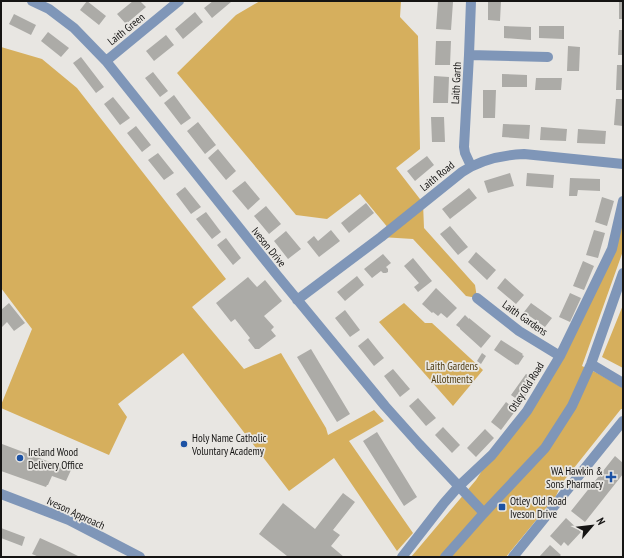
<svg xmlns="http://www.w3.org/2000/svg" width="624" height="558" viewBox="0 0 624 558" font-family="'PT Sans Narrow',sans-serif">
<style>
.green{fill:#d6af5d}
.building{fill:#acaba7}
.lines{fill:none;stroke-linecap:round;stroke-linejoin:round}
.minor{stroke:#7f96b8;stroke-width:10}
.poi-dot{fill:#1c52a4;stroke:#e8e6e2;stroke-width:1.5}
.labels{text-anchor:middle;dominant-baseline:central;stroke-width:3.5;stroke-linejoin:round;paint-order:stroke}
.street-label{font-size:11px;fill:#151413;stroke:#e8e6e2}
.park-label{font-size:11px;fill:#4f3c12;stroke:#e8e6e2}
.poi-label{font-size:11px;fill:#151413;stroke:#e8e6e2;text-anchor:start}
</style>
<rect width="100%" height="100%" fill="#e8e6e2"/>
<path class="green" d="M260,1h141l-1,16 18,19 2,113 -24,19 27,35 1,25 51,57 2,13 -11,-2 -53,-57 -32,-2 8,-8 -29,-35 -33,25 -31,-4 -119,-142 59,-58z
M1,47l41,12 35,29 149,191 -34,28 52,62 37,-16 45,75 2,7 46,-25 10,11 -35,20 64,92 -16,18 -63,-93 -45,33 -106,-138 -65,51 9,13 -18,38 -108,-47v-3l31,-76 -31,-41z
M623,201v50l-41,115 15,7 26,15v21h-2l-59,74 -6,13 -50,61h-95l65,-77 16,-25 35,-44 85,-162z
M404,303l21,20h7l51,47 -30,36 -74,-84z
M623,305v63l-21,-11z"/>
<path class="building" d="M87,1l19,15 -7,9 -19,-15z
M133,1h7l6,6 -20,17 -9,-10z
M213,1h17l1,1 -19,16 -8,-10z
M438,1l15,1 -2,28 -15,-1z
M488,1h13l-1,20 -12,-1z
M619,1h4v18h-4z
M195,12l8,10 -20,17 -8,-10z
M14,14l22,11 -5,10 -22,-11z
M504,26l27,1v13l-27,-2z
M539,26h25v13l-25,-1z
M619,30h4v25h-5z
M48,32l21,16 -8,9 -20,-16z
M166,35l8,10 -20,16 -8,-10z
M436,41h15l-1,24h-15z
M568,46l12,1 -1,24h-12z
M81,57l23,30 -8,6 -23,-30z
M617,65h6v25h-7z
M153,72l15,19 -8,6 -15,-19z
M502,74l25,1v12h-25z
M434,76l15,1 -1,26h-15z
M536,78h26l-1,12h-26z
M483,90h13l-1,28h-12z
M174,95l17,23 -10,7 -17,-22z
M113,97l17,21 -10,7 -16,-21z
M616,99h7v27l-9,-1z
M431,117h13l1,25h-13z
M198,122l18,23 -11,9 -18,-23z
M503,124l27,1 -1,14 -27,-2z
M136,126l15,19 -9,7 -15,-19z
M541,127l26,2 -1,12 -26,-1z
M578,129l28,2 -1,13 -28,-1z
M218,149l18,22 -10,9 -18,-22z
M158,153l16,20 -10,7 -16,-20z
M427,156l7,9 -19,16 -8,-10z
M510,173l4,13 -26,7 -4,-12z
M527,173l27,2 -1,13 -27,-2z
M570,178l30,1v12l-22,-1 -1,6h-8z
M245,181l15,18 -12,11 -16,-19z
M185,187l16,20 -10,7 -15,-20z
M469,188l8,10 -27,21 -8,-10z
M602,197l12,4 -7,25 -12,-4z
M366,203l8,10 -25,20 -8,-10z
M266,206l15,18 -12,10 -15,-18z
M206,212l15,20 -9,7 -16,-20z
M450,226l18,21 -10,8 -18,-21z
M331,230l9,11 -21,16 -12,-15 7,-6 4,5z
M594,230l11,3 -7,25 -12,-3z
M286,231l15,18 -13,10 -14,-18z
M226,238l15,20 -8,7 -16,-20z
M476,252l20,18 -9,10 -19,-18z
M383,254l8,9 -5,4 2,2v3l-2,1h-3l-2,-2 -9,7 -8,-9z
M413,258l19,23 -14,11 -4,-5 5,-4 -15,-17z
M583,261l11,5 -10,24 -11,-4z
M357,276l7,9 -19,16 -8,-9z
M248,277l9,10 8,-7 17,21 -18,15 10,11 -3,3 5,6 -17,13h-4l-7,-9 2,-2 -15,-19 -4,3 -15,-19z
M505,278l19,17 -8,9 -19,-16z
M436,288l21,20 -10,10 -6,-5 -3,3 -5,-4 -1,1 -10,-9z
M570,293l11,5 -11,24 -11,-5z
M9,303l16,20 -11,8 -7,-9 -6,6v-18z
M531,303l21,15 -7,9 -21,-15z
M345,310l15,20 -10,7 -15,-19z
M465,315l4,4v-1l22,18 -10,12 -21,-19v-1l-4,-3z
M368,338l16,20 -10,8 -16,-20z
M501,340l22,14 -1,1 2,1 -6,9 -1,-1 -1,1 -22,-15z
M311,349l39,65 -13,8 -40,-65z
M482,353l4,3 -5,8 -4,-3z
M393,369l17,20 -10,8 -16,-21z
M526,374l10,7 -15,21 -10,-7z
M418,398l18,20 -10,8 -17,-20z
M506,402l10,8 -15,20 -10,-8z
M443,427l17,18 -8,8 -17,-18z
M485,429l9,9 -18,19 -9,-9z
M377,432l40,65 -13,9 -41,-65z
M2,444l69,26 -5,11 -14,-5 -4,9h-1l-1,2 -45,-16z
M615,456l8,7v11l-38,48 -14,-11z
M343,493l12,9 -22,28 7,5 -9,11 13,11h-58l1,-1 -28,-22 24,-31 32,26z
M566,518l15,14 -13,14 -4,-4 -3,4 -11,-10z
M1,528l24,9 -3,9 -21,-8z
M40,538l22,10 18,9h-41l-7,-3z
M550,545l11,10 -2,2h-20z"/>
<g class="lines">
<path class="minor" d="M32,1l17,8 25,19 32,33 171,214 108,131 34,38 65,69
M469,55l79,2
M106,61l73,-60
M471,166l-6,-13 -1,-6 5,-92 2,-54
M477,298l42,33 41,25
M297,300l84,-63 81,-65c18,-12 40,-17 62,-18l99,10
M591,364l32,19
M1,494l68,26 71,37
M402,557l42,-54 15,-17 33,-31 35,-44 33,-55 52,-107 11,-48
M445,557l39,-44 61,-65 27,-42 19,-42 32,-91
M513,557l110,-136"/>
</g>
<g class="poi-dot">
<circle cx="184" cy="444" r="4"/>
<circle cx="20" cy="458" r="4"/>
<path d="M609 471h4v4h4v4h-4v4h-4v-4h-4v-4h4z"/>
<rect x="498" y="503" width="8" height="8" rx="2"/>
</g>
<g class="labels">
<g class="street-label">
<text transform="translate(126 29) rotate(-39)">Laith Green</text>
<text transform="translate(456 83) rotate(-87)">Laith Garth</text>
<text transform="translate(437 176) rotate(-39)">Laith Road</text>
<text transform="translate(269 247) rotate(51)">Iveson Drive</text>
<text transform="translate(525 318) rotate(35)">Laith Gardens</text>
<text transform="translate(526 387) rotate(-58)">Otley Old Road</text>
<text transform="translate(76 513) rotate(25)">Iveson Approach</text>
</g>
<g class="park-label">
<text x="452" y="366">Laith Gardens<tspan x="452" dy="13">Allotments</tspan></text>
</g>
<g class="poi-label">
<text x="192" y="438">Holy Name Catholic<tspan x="192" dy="13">Voluntary Academy</tspan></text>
<text x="28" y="452">Ireland Wood<tspan x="28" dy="13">Delivery Office</tspan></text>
<text x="603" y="471" text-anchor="end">WA Hawkin &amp;<tspan x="603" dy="13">Sons Pharmacy</tspan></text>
<text x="510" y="501">Otley Old Road<tspan x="510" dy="13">Iveson Drive</tspan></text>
</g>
</g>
<rect width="624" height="558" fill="none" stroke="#151413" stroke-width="4"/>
<g transform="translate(592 526) rotate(62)" stroke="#e8e6e2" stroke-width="3" paint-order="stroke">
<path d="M0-3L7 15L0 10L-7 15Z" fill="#151413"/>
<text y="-6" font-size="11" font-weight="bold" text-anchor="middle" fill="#151413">N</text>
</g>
</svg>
